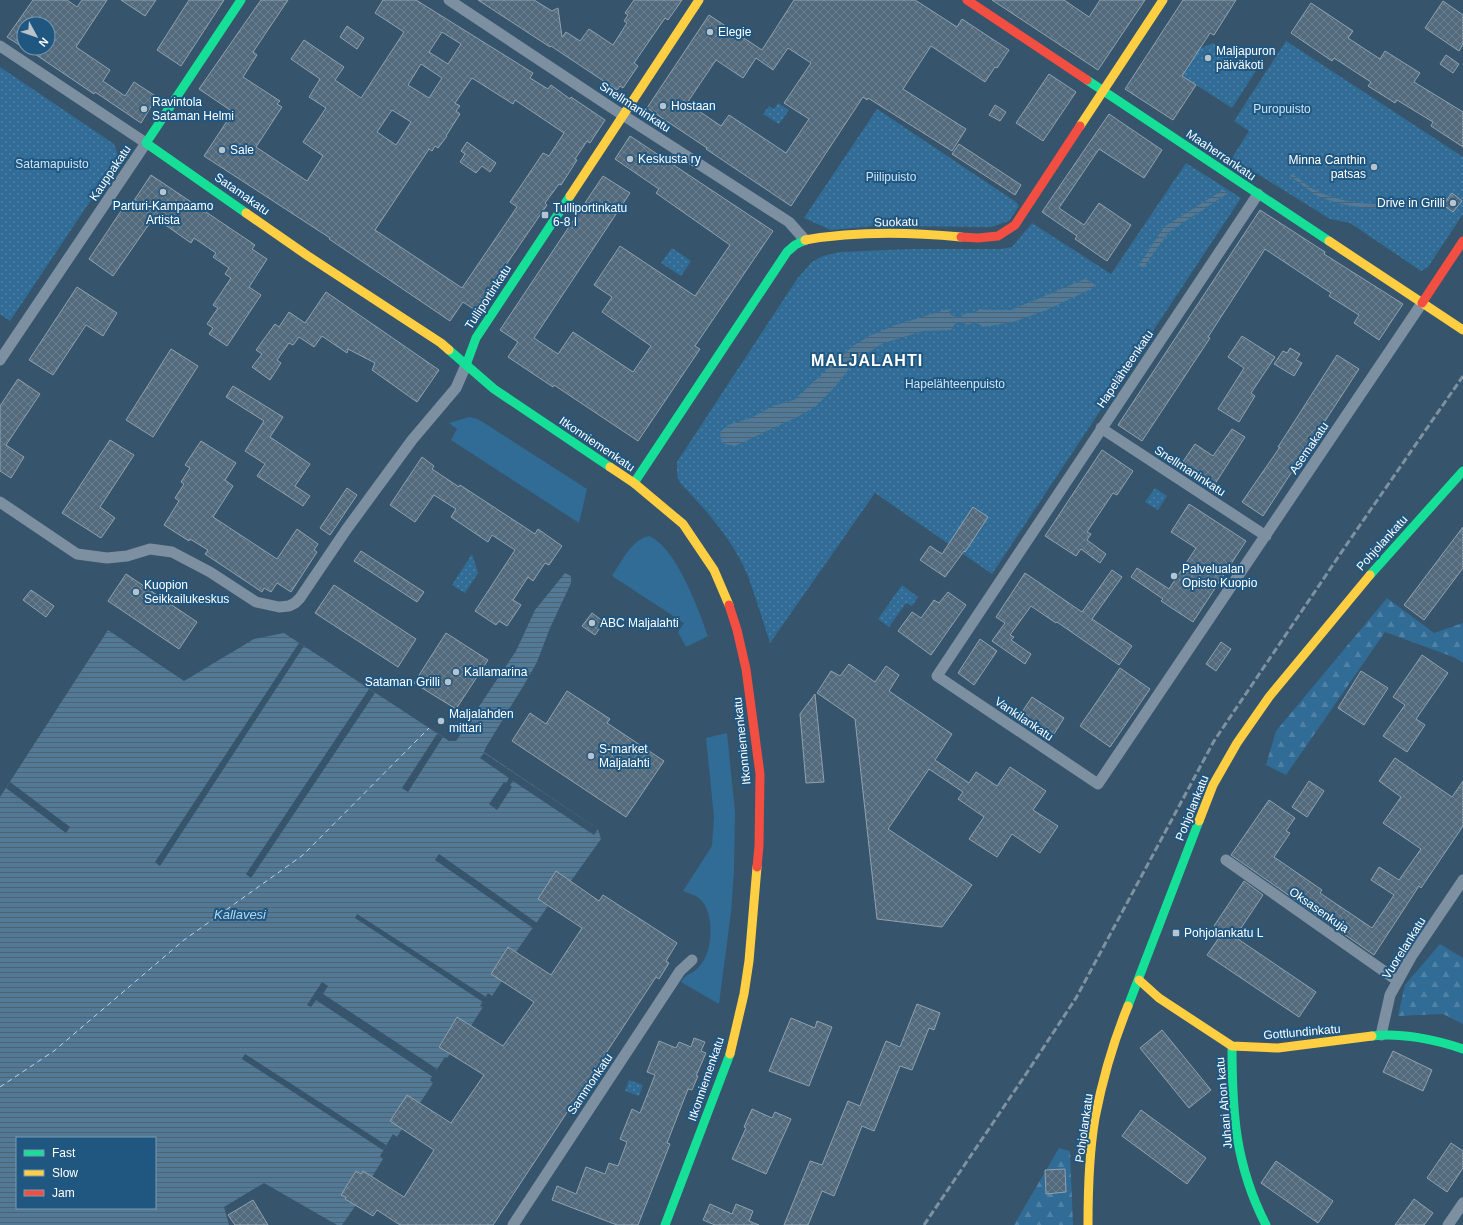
<svg xmlns="http://www.w3.org/2000/svg" width="1463" height="1225" viewBox="0 0 1463 1225" font-family="Arial,sans-serif">
<style>
.grass{fill:#316c96}
.forest{fill:url(#forest-firs)}
.park{fill:url(#park-dots)}
.water{fill:url(#water-rules);fill-rule:evenodd}
.pier{fill:#36546b}
.lines{fill:none;stroke-linecap:round;stroke-linejoin:round}
.ferry{stroke:#b2d6f0;stroke-width:1;stroke-dasharray:5 4;stroke-linecap:butt}
.building{fill:url(#building-cross-hatch);stroke:#8fa2b0;fill-rule:evenodd}
.street{stroke:#7c90a1;stroke-width:11}
.fast{stroke:#16e098;stroke-width:9}
.slow{stroke:#ffcf43;stroke-width:9}
.jam{stroke:#f24e42;stroke-width:9}
.rail{stroke:#7d91a1;stroke-width:3;stroke-dasharray:7 3;stroke-linecap:butt}
.poi-dot{fill:#b9c3cb;stroke:#205781;stroke-width:1.5}
.labels{text-anchor:middle;dominant-baseline:central;stroke-width:4;stroke-linejoin:round;paint-order:stroke}
.poi-label{font-size:12px;fill:#fff;stroke:#205781;text-anchor:start}
.street-label{font-size:12px;fill:#fff;stroke:#205781}
.park-label{font-size:12px;fill:#cae4f6;stroke:#205781}
.water-label{font-size:13px;font-style:italic;fill:#b2d6f0;stroke:#205781}
.district-label{font-size:16px;font-weight:bold;letter-spacing:1px;fill:#fff;stroke:#205781}
</style>
<defs>
<pattern id="forest-firs" width="22" height="20" patternUnits="userSpaceOnUse"><rect width="22" height="20" fill="#316c96"/><path d="M5 1l3.5 6h-7zM16 11l3.5 6h-7z" fill="#5082a6"/></pattern>
<pattern id="park-dots" width="8" height="8" patternUnits="userSpaceOnUse"><rect width="8" height="8" fill="#316c96"/><path d="M2 2h.1M6 6h.1" fill="none" stroke="#5082a6" stroke-width="1.8" stroke-linecap="round"/></pattern>
<pattern id="water-rules" width="6" height="5" patternUnits="userSpaceOnUse"><rect width="6" height="5" fill="#527996"/><path d="M0 2.5h6" fill="none" stroke="#4f6271"/></pattern>
<pattern id="building-cross-hatch" width="8" height="8" patternUnits="userSpaceOnUse"><rect width="8" height="8" fill="#526a7c"/><path d="M0 0l8 8M0 8l8-8" fill="none" stroke="#6c8090"/></pattern>
</defs>
<rect width="100%" height="100%" fill="#36546b"/>
<path class="grass" d="M469,417l9,2 109,70 -8,34 -128,-83 6,-11 -8,-6z
M649,536c27,11 50,74 59,100l-22,11 -8,-15 6,-9 -72,-47c10,-15 19,-36 37,-40z
M727,733l8,79 -1,58 -3,42 -12,92 -38,-22c7,-10 10,-7 17,-14 15,-14 17,-51 4,-67 -5,-6 -12,-7 -19,-10l29,-45 2,-29 -8,-79z"/>
<path class="forest" d="M1387,598l47,35 29,-10v40l-7,-5 -71,-26 -99,143 -20,-10 10,-34z
M1440,944l23,14v66l-20,-10 -45,2 7,-31z
M1059,1148l11,3 3,74h-59z"/>
<path class="park" d="M1286,41l177,116v57l-35,53 -7,4 -71,-48 -20,-4 -98,-61 17,-27 -15,-10z
M1213,43l43,28 -24,37 -50,-32 17,-27z
M0,67l114,77 5,14 -109,163 -10,-7z
M778,103l11,7 -10,14 -16,-10 6,-8 5,3z
M877,109l139,93 3,4 -10,15 -18,6 -117,-1 -43,4 -27,-12z
M1186,163l55,35 -249,376 -117,-81 -105,150c-7,-22 -14,-45 -22,-67 -15,-36 -41,-65 -67,-92 -5,-8 -4,-14 -4,-22l120,-183 15,-17 11,-6 17,-4 73,-3h87l12,-2 20,-24 79,51z
M672,248l19,13 -10,15 -20,-13z
M1155,488l12,8 -9,14 -13,-8z
M472,554l6,19 -13,20 -13,-8z
M902,585l16,12 -6,9 -6,-3 -17,24 -11,-8z
M629,1080l14,5 -4,11 -14,-5z"/>
<path class="water" d="M1292,174c8,5 16,13 25,17 27,13 56,14 85,13l2,4c-30,2 -58,0 -86,-12 -9,-5 -19,-14 -28,-20z
M1223,190l5,3 -59,39 -26,36 -4,-3 25,-38z
M1085,279l12,7 -48,23 -36,13 -30,5c-5,-5 -9,-5 -15,-2l-7,-3 -6,2 -4,6 -28,1 -39,12 -17,10 -16,13 -17,22 -18,18 -19,11 -62,29 -10,-2 -4,-4 -1,-8 8,-7 23,-7 22,-12 21,-6 59,-54 16,-10 27,-11 52,-16 3,6 8,3 7,-5h9l4,-4 9,1h23z
M565,573l6,3v7l-21,45 -13,34 -13,23 -38,62 -2,5 114,77 3,10 -30,42 -15,-9 -18,27 10,7 -32,46 -8,-5 -17,27 11,7 -10,15 -4,-3 -8,13 3,1 -12,19 -14,-9 -18,29 11,8 -3,4 -2,-1 -15,23 3,3 -13,20 -13,-8 -17,26 12,8 -5,8 -4,-3 -13,22 3,3 -11,18 -11,-3 -5,-3 -14,23 4,3 -1,2 11,6 -14,20h-5l-73,-42 -40,24 5,18h-229v-428l108,-167 76,51 70,-42 30,-6 165,108h7l60,-90 19,-41zM17,1138h138v70h-138z"/>
<path class="pier" d="M299,643l5,3 -144,220 -5,-4z
M369,689l6,4 -124,185 -5,-4z
M437,734l6,3 -35,55 -6,-4z
M484,753l114,76 -4,6 -81,-54 -3,4 2,2 -15,23 -8,-6 15,-22 2,1 3,-5 -29,-20z
M10,782l60,45 -4,6 -60,-45z
M439,854l98,69 -4,5 -98,-68z
M357,914l129,83 -3,5 -128,-84z
M322,982l6,4 -5,8 114,75 -4,8 -117,-77 -5,7 -4,-2z
M245,1054l141,91 -1,3 -2,2 -141,-91z"/>
<g class="lines">
<path class="ferry" d="M0,1087l54,-36 130,-111 119,-85 126,-127"/>
</g>
<path class="building" d="M33,0h34l10,7 5,-7h25l-31,47 34,23 -7,11 22,15 9,-14 23,15 -16,26 -46,-31 -1,2 -68,-46h22v-24h-24v24l-17,-11z
M121,0h35l-11,16z
M189,0h35l-43,66 -24,-16z
M261,0h27l-35,52 4,3 -14,22 37,24 -3,3 5,3 -26,40 51,34 16,-25 -20,-14 23,-34 -17,-11 11,-18 -29,-20 13,-19 40,27 -9,13 26,18 43,-66 -29,-19 8,-13h33l117,73 -3,5 18,11 3,-4 19,14 1,-2 34,23 -15,23 -3,-2 -12,18 2,1 -16,25 -2,-1 -14,19 2,2 -72,105 -12,-8 -13,19 -121,-82 1,-1 -126,-82 29,-44 -34,-23zM442,32l19,12 -13,20 -19,-12zM421,64l21,14 -13,20 -21,-13zM472,78l41,26 2,-4 49,33 -15,23 -6,-3 -33,49 7,5 -55,81 -87,-58 54,-81 3,2 3,-5 3,2 9,-12h-1l14,-22 -4,-3 4,-5 -5,-3zM392,110l19,12 -15,23 -19,-13z
M478,0h56l18,11 6,-3 4,29 4,-5 14,9 9,-12 24,16 14,-22 -3,-2 4,-6 -3,-2 9,-13h48l-14,20 -3,-2 -31,45 4,3 -15,22 -3,-2 -3,4 -66,-44 -1,1z
M794,0h121l42,27 5,-8 47,31 -12,18 -2,-1 -10,15 -54,-36 -28,43 63,40 -14,22 -84,-53 -1,2 -4,-3 -72,109 -85,-57 1,-1 -60,-40 62,-93 53,35zM788,48l23,15 -27,40 25,16 -23,34 -57,-38 -8,11 -34,-23 29,-43 27,18 13,-20 17,12z
M992,0h72l25,17 11,-17h45l-47,70z
M1183,0h53l-22,35 -4,-2 -28,43 14,9 -23,35 -48,-31z
M1443,1l20,14v29l-4,7 -34,-23z
M1311,3l42,28 -5,7 32,21 5,-8 35,22 -6,9 49,30v35l-32,-21 2,-4 -36,-22 -2,3 -27,-17 3,-4 -37,-24 -2,3 -41,-28z
M347,26l17,12 -7,11 -17,-12z
M1446,55l13,9 -6,9 -13,-9z
M1049,74l27,18 -33,49 -27,-18z
M995,105l11,7 -6,9 -11,-6z
M1109,114l53,36 -18,28 -45,-29 -40,59 25,17 15,-22 32,22 -24,36 -32,-22 2,-3 -35,-24z
M630,136l143,95 -78,115 5,3 -62,92 -84,-56 -1,2 -45,-30 10,-15 -18,-12 103,-154 27,17 -96,145 24,16 15,-22 60,40 18,-26 -49,-34 10,-15 -18,-12 26,-39 75,50 35,-51 -74,-52 3,-4 -44,-30z
M467,142l29,21 -6,9 -8,-6 -6,7 -16,-11 5,-8 -4,-3z
M959,144l62,41 -6,10 -63,-41z
M151,175l104,70 -3,4 15,10 -18,28 12,8 -34,51 -18,-12 4,-6 -6,-4 11,-16 -5,-3 18,-27 -6,-4 4,-6 -16,-11 3,-4 -22,-15 -3,5 -37,-26 -41,59 -24,-17 36,-54 4,3z
M1452,193l10,8 -9,11 -10,-7z
M1260,210l65,42 -1,2 79,50 -24,36 -25,-17 5,-8 -30,-19 2,-3 -66,-44 -57,88 2,1 -68,103 -24,-16z
M77,287l40,26 -14,23 -17,-11 -33,50 -24,-15z
M326,292l113,78 -22,32 -45,-32 3,-7 -27,-14 -1,4 -25,-17 -8,11 -15,-10 -6,8 -4,-2 -12,17 4,3 -11,17 -18,-13 10,-13 -6,-4 19,-26 4,3 10,-15 16,11z
M1242,336l33,21 -24,36 4,3 -16,26 -21,-13 26,-41 -16,-11z
M1290,348l10,6 -4,6 6,3 -8,13 -20,-12 9,-13 4,2z
M171,349l27,17 -45,71 -27,-17z
M1337,355l22,14 -96,147 -21,-14 38,-55h-2z
M18,379l22,15 -34,51 18,12 -13,21 -11,-7v-65z
M233,386l50,31 -13,20 40,27 -15,22 15,10 -7,10 -46,-30 8,-12 -20,-13 19,-30 -38,-24z
M1232,429l13,8 -32,50 -33,-21 15,-22 18,12z
M110,440l24,15 -34,52 15,11 -14,20 -39,-25z
M201,441l35,22 -11,17 8,6 -20,31 64,42 20,-30 21,15 -4,6 3,2 -26,40 -14,-9 -6,9 -7,-4 -2,4 -57,-38 3,-4 -18,-11 -1,2 -25,-16 15,-24 -4,-3 9,-14 -3,-2 9,-14 -5,-3z
M1102,450l31,21 -16,24 -4,-2 -26,39 4,2 -4,6 19,14 -6,9 -19,-14 -5,7 -31,-20z
M422,457l12,9 -2,3 27,18 1,-2 75,49 3,-5 24,17 -13,19 -4,-2 -12,18 -5,-4 -15,23 8,5 -14,21 -8,-5 -3,4 -21,-14 40,-61 -23,-15 -4,7 -37,-25 5,-8 -22,-14 -19,27 -25,-17z
M347,488l10,7 -27,40 -10,-7z
M1189,504l57,37 -53,81 -32,-21 2,-2 -32,-22 6,-9 32,21 27,-41 -25,-16z
M973,507l15,10 -23,35 -1,-1 -19,26 -25,-17 10,-14 12,8z
M1463,527v41l-39,52 -20,-15z
M361,551l63,41 -7,10 -63,-41z
M1112,570l10,7 -30,42 40,27 -13,19 -62,-43 -1,1 -25,-17 -21,29 4,2 -3,3 20,14 -6,10 -33,-23 13,-18 -9,-6 29,-44 57,39z
M126,574l71,48 -18,27 -71,-48z
M334,585l82,54 -18,28 -83,-54z
M31,590l23,16 -8,11 -23,-17z
M948,592l18,13 -35,50 -33,-24 14,-19 9,6 13,-18 5,3z
M592,613l12,9 -9,13 -13,-9z
M446,633l42,27 -32,49 -42,-26z
M980,639l17,12 -23,34 -16,-12z
M1221,642l10,7 -15,22 -10,-7z
M1422,655l26,18 -32,46 9,6 -18,27 -24,-16 22,-31 -12,-8z
M849,664l26,18 11,-16 13,9 -10,16 63,43 -17,26 34,23 7,-11 21,14 13,-19 36,24 -13,19 25,16 -18,27 -28,-19 -15,23 -28,-18 15,-22 -26,-18 5,-7 -34,-23 -41,60 84,56 -30,42 -65,-8 -22,-200 -38,-26 14,-22 9,5z
M1120,668l30,21 -40,58 -30,-21z
M1361,671l27,17 -24,37 -26,-17z
M567,691l43,28 -3,4 57,38 -38,56 -114,-76 18,-28 16,11z
M815,694l9,88 -18,1 -6,-69z
M1032,697l32,21 -12,19 -32,-22z
M1395,758l57,39 11,-16v45l-42,62 -2,-2 -45,69 -143,-100 38,-55 26,18 -9,13 4,2 -16,24 48,33 -2,3 52,35 22,-33 -23,-15 8,-13 20,13 22,-31 -38,-26 18,-26 -22,-16z
M1309,781l15,10 -17,26 -15,-10z
M556,871l43,30 4,-6 74,48 -11,18 3,2 -10,16 -3,-2 -163,248h-93l-23,-15 -4,6 -28,-17 1,-2 -5,-2 15,-24 5,3 2,-3 41,26 30,-47 -44,-29 17,-26 44,28 33,-48 -45,-28 18,-30 46,29 31,-44 -43,-28 17,-27 43,28 31,-47 -44,-29z
M1244,881l19,14 -28,42 81,55 -17,25 -92,-62 16,-23 -9,-6z
M917,1004l23,9 -6,17 -5,-2 -17,42 -12,-4 -26,65 -12,-5 -28,70 -12,-5 -14,34h-24l26,-64 12,4 26,-64 12,5 26,-65 14,6z
M791,1018l24,10 2,-7 15,6 -23,59 -40,-15z
M1162,1030l49,60 -22,18 -49,-60z
M694,1038l11,4 -4,9 5,2 -10,23h2l-6,14 -4,-1 -21,54 3,1 -32,81h-21l-65,-25 5,-14 19,8 10,-27 19,7 4,-11 9,3 9,-24 -7,-3 12,-30 8,4 15,-38 -8,-3 12,-31 17,7 3,-6 12,5z
M1393,1051l39,19 -9,21 -40,-19z
M752,1109l20,9 3,-6 16,7 -25,55 -34,-15 14,-31 -2,-1z
M1141,1110l65,48 -19,26 -65,-48z
M1451,1143l12,8v17l-16,24 -20,-14z
M1276,1161l57,40 -15,22 -57,-40z
M1065,1169l1,23 -20,2 -1,-24z
M1414,1199l19,14 -9,12h-29z
M253,1200l15,25h-33l-7,-10z
M710,1204l22,10 4,-10 17,7 -4,10 10,4h-44l-12,-5z"/>
<g class="lines">
<path class="street" d="M449,0l163,108 177,114 16,18
M0,46l146,97 -146,217
M1258,194l-321,482 161,108 324,-481
M1101,428l165,108
M0,502l77,52 30,4 20,-2 23,-7 22,3 38,20 46,30 23,5 10,-1 6,-3 5,-5 46,-68 66,-90 44,-52 10,-23
M1226,860l172,121
M1381,1035l9,-40 21,-38 52,-77
M513,1225l167,-254 12,-11
M1448,1225l15,-22"/>
<path class="fast" d="M241,0l-95,143 100,70
M1087,80l242,161
M449,350l45,39 116,78
M466,365l10,-27 94,-142
M634,483l153,-231 8,-7 10,-5
M1370,575l93,-104
M1128,1006l71,-185
M1372,1036c28,-4 65,4 91,13
M1232,1046c0,66 3,119 34,179
M665,1225l65,-171"/>
<path class="slow" d="M1080,126l83,-126
M570,196l129,-196
M246,213l62,43 133,87 8,7
M805,240c50,-9 105,-8 156,-3
M1329,241l134,89
M610,467l24,16 49,41 31,46 15,35
M1199,821l14,-36 24,-42 32,-46 101,-122
M1139,980l20,18 73,48 46,2 94,-12
M730,1054l14,-60 5,-33 8,-94
M1088,1225c0,-35 1,-72 7,-107 7,-36 19,-78 33,-112"/>
<path class="jam" d="M967,0l120,80
M961,237l17,1 20,-2 17,-11 65,-99
M1422,303l41,-62
M729,605l8,25 9,39 14,105 -1,72 -2,21"/>
<path class="rail" d="M924,1225l104,-154 48,-73 138,-257 133,-197 116,-168"/>
</g>
<g class="poi-dot">
<circle cx="710" cy="32" r="4"/>
<circle cx="1208" cy="58" r="4"/>
<circle cx="663" cy="106" r="4"/>
<circle cx="144" cy="109" r="4"/>
<circle cx="222" cy="150" r="4"/>
<circle cx="630" cy="159" r="4"/>
<circle cx="1374" cy="167" r="4"/>
<circle cx="163" cy="192" r="4"/>
<circle cx="1453" cy="203" r="4"/>
<rect x="541" y="211" width="8" height="8" rx="2"/>
<circle cx="1174" cy="576" r="4"/>
<circle cx="136" cy="592" r="4"/>
<circle cx="592" cy="623" r="4"/>
<circle cx="456" cy="672" r="4"/>
<circle cx="448" cy="682" r="4"/>
<circle cx="441" cy="721" r="4"/>
<circle cx="591" cy="756" r="4"/>
<rect x="1172" y="929" width="8" height="8" rx="2"/>
</g>
<g class="labels">
<g class="poi-label">
<text x="718" y="32">Elegie</text>
<text x="1216" y="51">Maljapuron<tspan x="1216" dy="14">päiväkoti</tspan></text>
<text x="152" y="102">Ravintola<tspan x="152" dy="14">Sataman Helmi</tspan></text>
<text x="671" y="106">Hostaan</text>
<text x="230" y="150">Sale</text>
<text x="638" y="159">Keskusta ry</text>
<text x="1366" y="160" text-anchor="end">Minna Canthin<tspan x="1366" dy="14">patsas</tspan></text>
<text x="1445" y="203" text-anchor="end">Drive in Grilli</text>
<text x="163" y="206" text-anchor="middle">Parturi-Kampaamo<tspan x="163" dy="14">Artista</tspan></text>
<text x="553" y="208">Tulliportinkatu<tspan x="553" dy="14">6-8 I</tspan></text>
<text x="1182" y="569">Palvelualan<tspan x="1182" dy="14">Opisto Kuopio</tspan></text>
<text x="144" y="585">Kuopion<tspan x="144" dy="14">Seikkailukeskus</tspan></text>
<text x="600" y="623">ABC Maljalahti</text>
<text x="464" y="672">Kallamarina</text>
<text x="440" y="682" text-anchor="end">Sataman Grilli</text>
<text x="449" y="714">Maljalahden<tspan x="449" dy="14">mittari</tspan></text>
<text x="599" y="749">S-market<tspan x="599" dy="14">Maljalahti</tspan></text>
<text x="1184" y="933">Pohjolankatu L</text>
</g>
<g class="street-label">
<text transform="translate(635 107) rotate(33)">Snellmaninkatu</text>
<text transform="translate(1221 155) rotate(34)">Maaherrankatu</text>
<text transform="translate(110 173) rotate(-56)">Kauppakatu</text>
<text transform="translate(242 194) rotate(35)">Satamakatu</text>
<text transform="translate(896 222) rotate(-1)">Suokatu</text>
<text transform="translate(488 297) rotate(-57)">Tulliportinkatu</text>
<text transform="translate(1125 369) rotate(-56)">Hapelähteenkatu</text>
<text transform="translate(597 444) rotate(34)">Itkonniemenkatu</text>
<text transform="translate(1309 448) rotate(-56)">Asemakatu</text>
<text transform="translate(1190 471) rotate(33)">Snellmaninkatu</text>
<text transform="translate(1382 543) rotate(-48)">Pohjolankatu</text>
<text transform="translate(1024 719) rotate(34)">Vankilankatu</text>
<text transform="translate(742 741) rotate(-96)">Itkonniemenkatu</text>
<text transform="translate(1192 808) rotate(-68)">Pohjolankatu</text>
<text transform="translate(1319 910) rotate(35)">Oksasenkuja</text>
<text transform="translate(1404 948) rotate(-58)">Vuorelankatu</text>
<text transform="translate(1302 1032) rotate(-5)">Gottlundinkatu</text>
<text transform="translate(706 1079) rotate(-71)">Itkonniemenkatu</text>
<text transform="translate(590 1084) rotate(-56)">Sammonkatu</text>
<text transform="translate(1224 1103) rotate(-95)">Juhani Ahon katu</text>
<text transform="translate(1084 1128) rotate(-82)">Pohjolankatu</text>
</g>
<g class="park-label">
<text x="1282" y="109">Puropuisto</text>
<text x="52" y="164">Satamapuisto</text>
<text x="891" y="177">Piilipuisto</text>
<text x="955" y="384">Hapelähteenpuisto</text>
</g>
<g class="water-label">
<text x="240" y="914">Kallavesi</text>
</g>
<g class="district-label">
<text x="867" y="360">MALJALAHTI</text>
</g>
</g>
<rect x="16" y="1137" width="140" height="72" fill="#205781" stroke="#799ab3"/>
<rect x="24" y="1150" width="20" height="6" fill="#16e098" stroke="#799ab3"/>
<text x="52" y="1157" font-size="12" fill="#ffffff">Fast</text>
<rect x="24" y="1170" width="20" height="6" fill="#ffcf43" stroke="#799ab3"/>
<text x="52" y="1177" font-size="12" fill="#ffffff">Slow</text>
<rect x="24" y="1190" width="20" height="6" fill="#f24e42" stroke="#799ab3"/>
<text x="52" y="1197" font-size="12" fill="#ffffff">Jam</text>
<g transform="translate(36 36) rotate(130)"><circle r="19" fill="#205781" stroke="#799ab3"/>
<path d="M0-3L7 15L0 10L-7 15Z" fill="#b9c3cb"/>
<text y="-6" font-size="11" font-weight="bold" text-anchor="middle" fill="#ffffff">N</text>
</g>
</svg>
